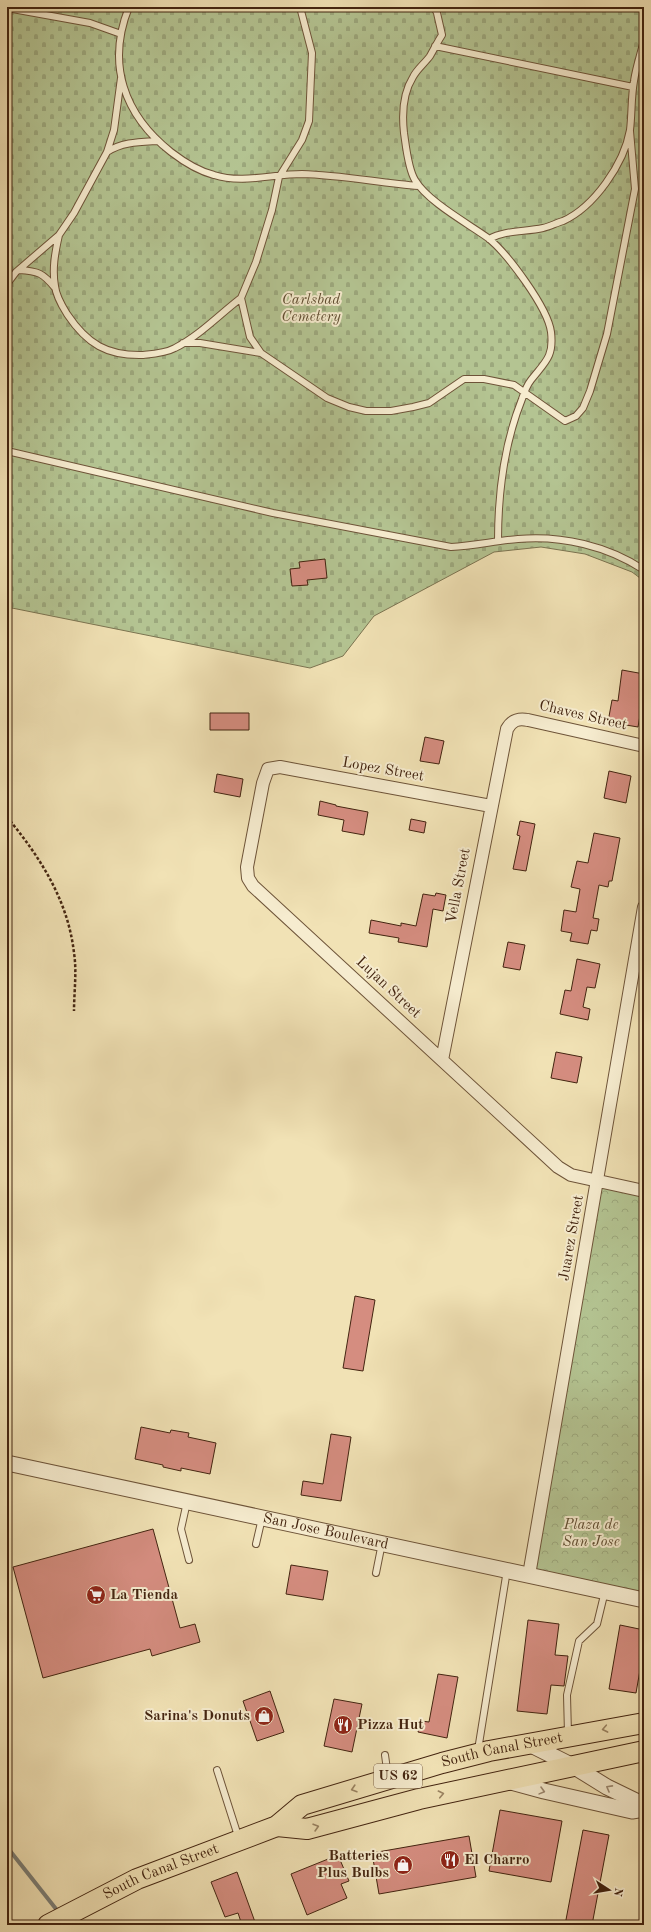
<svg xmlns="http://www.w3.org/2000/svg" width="651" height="1932" viewBox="0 0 651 1932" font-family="'Old Standard TT',serif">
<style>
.cemetery{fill:url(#cemetery-stones);stroke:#7c7451}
.park{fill:url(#park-crowns);stroke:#7c7451}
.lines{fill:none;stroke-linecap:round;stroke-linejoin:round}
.stream{stroke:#7b7e76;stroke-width:4}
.building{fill:#d58d80;stroke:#432410}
.service-casing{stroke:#6e5439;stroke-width:8}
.minor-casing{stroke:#6e5439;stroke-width:14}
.tertiary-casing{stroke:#6e5439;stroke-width:17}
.trunk-casing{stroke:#432410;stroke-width:22}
.path{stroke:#432410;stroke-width:2.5;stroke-dasharray:3 2;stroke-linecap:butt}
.service{stroke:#f6eccf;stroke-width:6}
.minor{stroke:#f6eccf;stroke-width:12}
.tertiary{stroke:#f6eccf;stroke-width:15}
.trunk{stroke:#f1e2b5;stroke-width:20}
.oneway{stroke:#9a8362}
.oneway2{stroke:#9c8870}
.labels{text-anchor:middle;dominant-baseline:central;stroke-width:4;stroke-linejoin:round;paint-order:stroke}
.shield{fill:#f6eccf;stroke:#796049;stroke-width:1}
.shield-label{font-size:14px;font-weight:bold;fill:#432410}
.park-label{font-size:15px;font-style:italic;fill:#5f4c30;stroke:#f6eccf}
.street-label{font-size:15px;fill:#432410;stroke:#f6eccf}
.poi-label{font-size:15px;font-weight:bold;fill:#432410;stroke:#f6eccf;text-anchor:start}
</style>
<defs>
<pattern id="cemetery-stones" width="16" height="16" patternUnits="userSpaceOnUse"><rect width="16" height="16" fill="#b4c492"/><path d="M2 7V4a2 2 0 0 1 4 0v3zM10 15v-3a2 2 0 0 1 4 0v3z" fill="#9ca87d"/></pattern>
<pattern id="park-crowns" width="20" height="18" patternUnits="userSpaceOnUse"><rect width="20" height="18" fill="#b4c492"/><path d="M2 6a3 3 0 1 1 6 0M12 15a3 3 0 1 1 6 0" fill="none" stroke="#9ca87d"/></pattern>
</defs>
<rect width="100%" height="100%" fill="#f1e2b5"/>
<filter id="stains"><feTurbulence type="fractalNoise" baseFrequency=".005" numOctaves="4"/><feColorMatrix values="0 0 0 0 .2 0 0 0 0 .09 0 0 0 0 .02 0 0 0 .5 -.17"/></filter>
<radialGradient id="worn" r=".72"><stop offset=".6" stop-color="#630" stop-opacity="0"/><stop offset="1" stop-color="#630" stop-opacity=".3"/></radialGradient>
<path class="cemetery" d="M7,7h637v574l-12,-9 -47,-18 -44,-7 -47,5 -120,64 -31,40 -33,12 -303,-61z"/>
<path class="park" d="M598,1181l46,10v409l-115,-25z"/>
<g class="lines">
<path class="stream" d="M7,1847l53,67"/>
</g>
<path class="building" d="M325,559l2,19 -20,2 1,5 -16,1 -2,-17 10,-1 -1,-6z
M622,670l22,4v18l-6,35 -30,-5 4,-22 6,1z
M210,713h39v17h-39z
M425,737l19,4 -5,23 -19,-3z
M609,771l22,5 -5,27 -22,-5z
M217,774l26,5 -3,18 -26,-5z
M320,801l16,4v1l32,6 -4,23 -22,-4 2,-11 -26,-5z
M411,819l15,3 -2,11 -15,-3z
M520,821l15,3 -9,47 -13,-2 7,-33 -3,-1z
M594,833l26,5 -8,43h-3l-1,6 -9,-2 -6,33 6,1 -2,12 -6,-1 -3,14 -18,-3 2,-8 -11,-2 3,-21 12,2 4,-23 -9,-2 6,-26 11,2z
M436,893l10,2 -3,16 -10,-2 -6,38 -29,-5 1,-4 -30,-5 2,-13 30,6v-3l15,3 7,-32 12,2z
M508,942l17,3 -5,25 -17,-3z
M577,959l23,5 -5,24 -8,-1 -4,20 7,2 -2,11 -28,-6 5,-24 6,1z
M556,1052l26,5 -5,26 -26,-5z
M355,1296l20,4 -12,71 -20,-3z
M141,1427l29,6 1,-3 18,3 -1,4 28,6 -6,31 -29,-6v3l-18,-4v-2l-28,-6z
M331,1434l20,3 -10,64 -40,-6 2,-14 20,3z
M153,1529l27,99 15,-4 5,18 -48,14 -2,-7 -107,29 -30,-111z
M291,1565l37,6 -5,29 -37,-6z
M528,1620l31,4 -4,31 13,1 -4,30 -13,-1 -4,29 -30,-3z
M620,1625l24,5v17l-8,46 -27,-4z
M438,1674l20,3 -11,61 -29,-6 3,-11 8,1z
M270,1691l14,41 -27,9 -14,-40z
M334,1699l28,5 -10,48 -28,-6z
M500,1810l62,11 -11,61 -62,-11z
M583,1830l26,5 -17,90h-27z
M469,1836l7,41 -97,17 -7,-41z
M338,1855l11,26 -8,3 6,14 -40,17 -16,-41z
M237,1872l18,50 -8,3h-5l-4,-12 -13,4 -14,-35z"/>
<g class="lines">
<defs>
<path id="service" d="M129,7c-23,57 -5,108 42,145 13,10 27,19 43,23 28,9 59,-1 88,-1 39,1 78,9 117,12
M300,7l12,46 -3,68 -7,19 -23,37 -7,33 -16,52 -15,36 9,39 11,16 66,45 22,9 17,4h25l22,-4 16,-4 35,-24h20l30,6 51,36 11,-5 7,-8 7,-17 17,-57 28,-145 -5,-58
M434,7l3,6 5,22c-4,6 -8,14 -12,21 -5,7 -13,13 -17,21 -10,16 -11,38 -9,56 2,13 4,36 11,47 12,21 52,43 73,58 19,15 60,70 63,94 3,25 -6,30 -20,48 -4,5 -7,13 -9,19 -18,45 -24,94 -24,142
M7,8l83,15 31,11
M435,46l198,41
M107,152c15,-10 33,-10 50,-11
M59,235c-4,18 -7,34 -4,51 1,10 7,20 12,28 20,30 40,42 76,41 10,-1 23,-2 32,-7 24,-12 45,-34 66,-50
M489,239c16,-9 36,-7 54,-11 6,-1 13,-5 20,-7 31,-14 61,-57 67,-91 2,-16 1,-32 4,-49 2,-14 7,-28 10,-41
M19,270c19,1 24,3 36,18
M7,284l9,-12 43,-37 15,-22 33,-61 7,-22 7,-52
M183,343h17l61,10
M7,451l266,62 178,34c22,-1 44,-6 67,-8 43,-4 90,7 126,31
M187,1502l-6,27 8,31
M256,1544l6,-26
M376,1573l6,-30
M568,1734l-1,-39 12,-54 18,-17 8,-33
M478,1750l29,-180
M385,1755l3,22
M217,1770l22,69"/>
<path id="minor" d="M491,806l-211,-39 -12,2 -5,14 -16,84 1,11 5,8 305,281 13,8 73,16
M442,1060l65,-331c5,-9 11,-11 21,-9l116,26
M529,1575l115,-668"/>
<g id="tertiary">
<path id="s1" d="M7,1463l637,137"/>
<path d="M527,1743l46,23 34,21 37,18"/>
<path d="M507,1781l37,10 88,20 12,-2"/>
</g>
<g id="trunk">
<path d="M277,1826l30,3 112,-30 225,-48"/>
<path id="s2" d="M48,1925l89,-46 140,-53 25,-21 140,-42 47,-12 155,-28"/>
</g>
</defs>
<use href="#service" class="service-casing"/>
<use href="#minor" class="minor-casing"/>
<use href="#tertiary" class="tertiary-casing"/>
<use href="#trunk" class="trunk-casing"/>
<path class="path" d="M7,817c33,40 61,83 67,136 3,19 0,39 0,58"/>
<use href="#service" class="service"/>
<use href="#minor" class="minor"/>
<use href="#tertiary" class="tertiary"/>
<use href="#trunk" class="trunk"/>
</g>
<defs><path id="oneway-chevron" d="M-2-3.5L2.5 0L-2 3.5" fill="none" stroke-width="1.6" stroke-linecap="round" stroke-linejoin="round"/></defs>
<g class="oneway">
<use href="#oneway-chevron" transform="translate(605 1729) rotate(169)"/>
<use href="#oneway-chevron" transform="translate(354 1789) rotate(163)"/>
<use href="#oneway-chevron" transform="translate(441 1794) rotate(-12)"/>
<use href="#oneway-chevron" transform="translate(316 1827) rotate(-16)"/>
</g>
<g class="oneway2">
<use href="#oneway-chevron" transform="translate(609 1788) rotate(-151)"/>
<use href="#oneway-chevron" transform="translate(542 1791) rotate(15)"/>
</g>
<defs>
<symbol id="supermarket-disc" viewBox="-11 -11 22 22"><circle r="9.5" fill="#8f2418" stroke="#f6eccf"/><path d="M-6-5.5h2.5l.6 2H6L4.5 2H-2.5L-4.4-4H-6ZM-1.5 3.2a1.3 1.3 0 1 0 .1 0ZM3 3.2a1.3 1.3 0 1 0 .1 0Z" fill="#fff"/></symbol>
<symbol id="shop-disc" viewBox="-11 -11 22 22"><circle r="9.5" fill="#8f2418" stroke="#f6eccf"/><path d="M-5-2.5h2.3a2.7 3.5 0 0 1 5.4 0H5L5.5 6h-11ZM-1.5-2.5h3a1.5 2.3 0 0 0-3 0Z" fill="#fff"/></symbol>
<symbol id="restaurant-disc" viewBox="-11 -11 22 22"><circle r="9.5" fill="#8f2418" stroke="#f6eccf"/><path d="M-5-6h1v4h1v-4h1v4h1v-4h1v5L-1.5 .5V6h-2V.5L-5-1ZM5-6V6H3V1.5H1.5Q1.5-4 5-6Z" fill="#fff"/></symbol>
</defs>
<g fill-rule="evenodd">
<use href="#supermarket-disc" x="85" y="1584" width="22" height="22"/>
<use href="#shop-disc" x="253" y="1705" width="22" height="22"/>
<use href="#restaurant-disc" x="332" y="1714" width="22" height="22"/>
<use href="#restaurant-disc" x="439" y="1849" width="22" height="22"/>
<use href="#shop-disc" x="392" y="1854" width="22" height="22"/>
</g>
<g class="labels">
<rect class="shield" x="374" y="1764" width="48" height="24" rx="3"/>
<g class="shield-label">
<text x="398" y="1776">US 62</text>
</g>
<g class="park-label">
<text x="311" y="300">Carlsbad<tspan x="311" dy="17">Cemetery</tspan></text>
<text x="591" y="1525">Plaza de<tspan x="591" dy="17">San Jose</tspan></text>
</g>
<g class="street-label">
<text transform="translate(583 716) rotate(13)">Chaves Street</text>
<text transform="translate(383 770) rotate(10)">Lopez Street</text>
<text transform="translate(459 886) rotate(-79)">Vella Street</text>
<text transform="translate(388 988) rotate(43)">Lujan Street</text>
<text transform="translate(572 1238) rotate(-80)">Juarez Street</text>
<text stroke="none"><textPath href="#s1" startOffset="326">San Jose Boulevard</textPath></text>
<text stroke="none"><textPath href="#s2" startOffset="490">South Canal Street</textPath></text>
<text stroke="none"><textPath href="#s2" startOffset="125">South Canal Street</textPath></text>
</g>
<g class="poi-label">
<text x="110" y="1595">La Tienda</text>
<text x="250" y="1716" text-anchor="end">Sarina's Donuts</text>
<text x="357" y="1725">Pizza Hut</text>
<text x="389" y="1856" text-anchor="end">Batteries<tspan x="389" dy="17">Plus Bulbs</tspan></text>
<text x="464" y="1860">El Charro</text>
</g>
</g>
<rect width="651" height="1932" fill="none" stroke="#f1e2b5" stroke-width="24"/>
<rect x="8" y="8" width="635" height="1916" fill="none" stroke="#432410" stroke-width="2"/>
<rect x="12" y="12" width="627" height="1908" fill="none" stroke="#432410"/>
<g transform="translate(609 1890) rotate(102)" stroke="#f6eccf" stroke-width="3" paint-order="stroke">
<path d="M0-3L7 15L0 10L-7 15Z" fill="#432410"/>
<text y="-6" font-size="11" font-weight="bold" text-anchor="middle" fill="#432410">N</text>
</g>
<rect width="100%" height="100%" filter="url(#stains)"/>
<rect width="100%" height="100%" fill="url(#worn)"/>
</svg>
